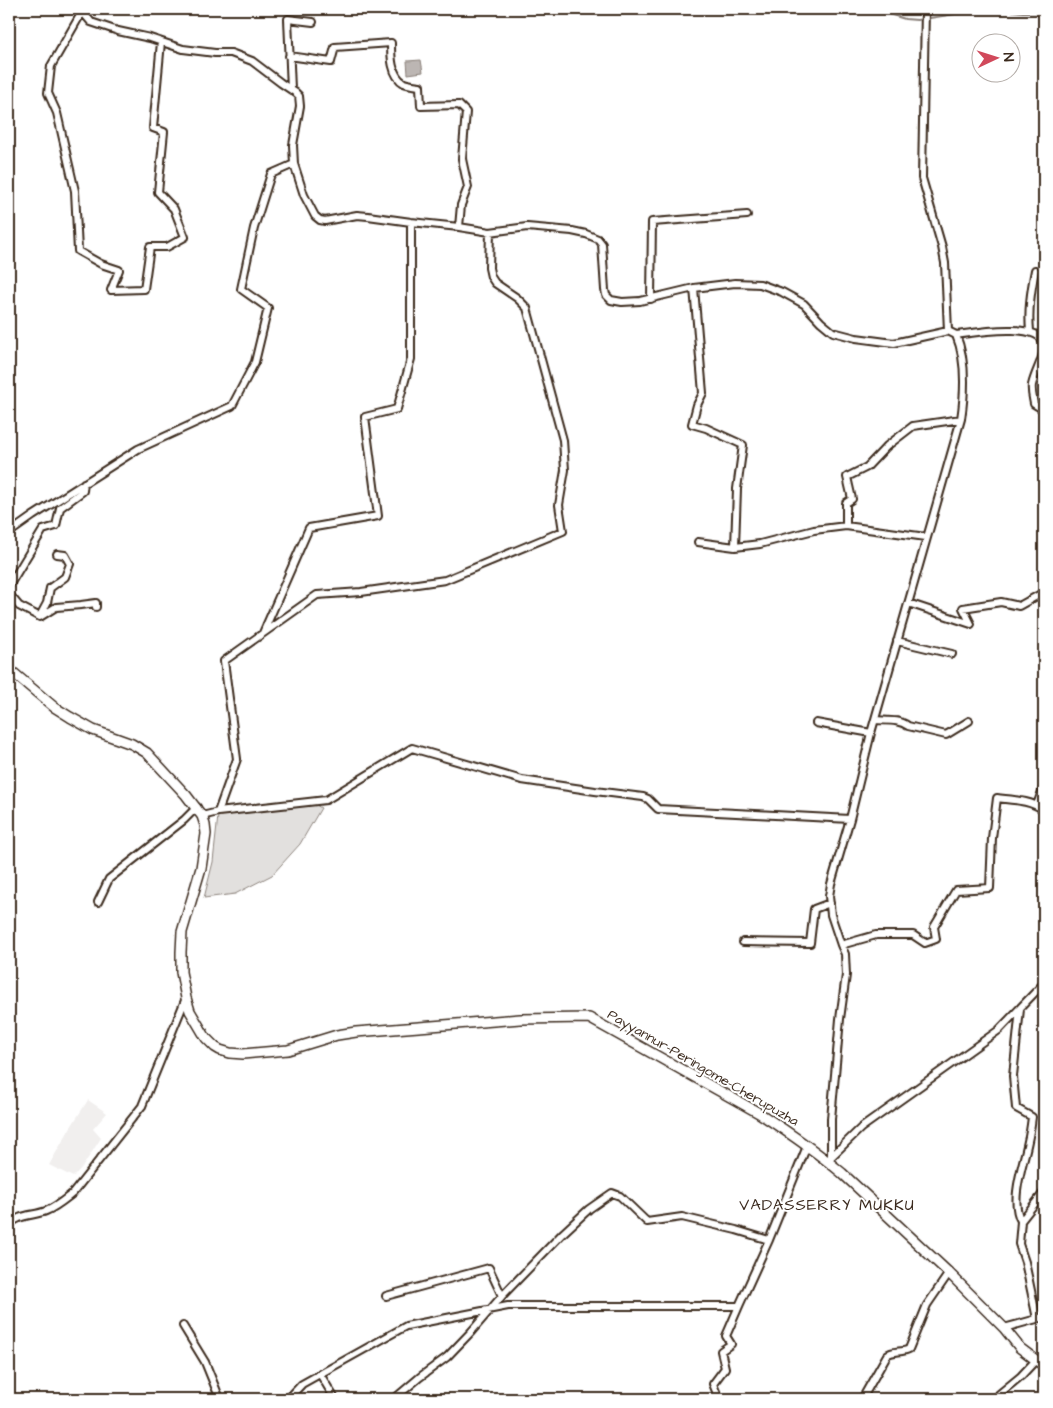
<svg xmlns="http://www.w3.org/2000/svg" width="1053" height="1408" viewBox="0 0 1053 1408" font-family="'Architects Daughter',sans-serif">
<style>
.built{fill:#f1efee}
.green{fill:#e2e0de;stroke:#8e857e}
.water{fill:#bcb6b3;stroke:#887e77}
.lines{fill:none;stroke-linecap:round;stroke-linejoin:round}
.stream{stroke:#887e77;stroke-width:2}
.minor-casing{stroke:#3b2a1e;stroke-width:10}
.major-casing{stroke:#3b2a1e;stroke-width:12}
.minor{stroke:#fff;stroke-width:6}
.major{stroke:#fff;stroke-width:9}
.labels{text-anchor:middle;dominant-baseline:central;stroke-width:4;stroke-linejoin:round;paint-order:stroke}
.street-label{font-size:14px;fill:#3b2a1e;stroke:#fff}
.quarter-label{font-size:16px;letter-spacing:1px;fill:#3b2a1e;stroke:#fff}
</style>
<rect width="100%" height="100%" fill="#fff"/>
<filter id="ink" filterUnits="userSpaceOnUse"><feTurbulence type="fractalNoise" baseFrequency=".02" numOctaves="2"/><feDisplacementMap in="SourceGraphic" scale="10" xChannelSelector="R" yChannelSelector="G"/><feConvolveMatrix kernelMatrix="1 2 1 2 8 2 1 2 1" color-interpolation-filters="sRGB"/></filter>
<g filter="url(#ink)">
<path class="built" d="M88,1100l19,13 -14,16 8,9 -18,28 -10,11 -24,-12 20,-35z"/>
<path class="green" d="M316,805l5,3 -21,36 -28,31 -37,19 -31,4 9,-36 5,-46z"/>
<path class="water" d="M421,60l2,12 -15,2 -1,-13z"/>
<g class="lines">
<path class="stream" d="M855,9l21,1 29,9 12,1 38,-6 48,-4 20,2h21"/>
<defs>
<path id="minor" d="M80,9l11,13 27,9 32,7 33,11 32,4h16l21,8 29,22 15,10 3,3 1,10 -7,39 1,19 10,31 11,21 5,4 5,1 32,-6 11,1 43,6 48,5 31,5 37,-5 45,4 14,3 12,5 4,5 3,46 1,5 5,5 11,2 18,-1 54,-13 41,-5 25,1 22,8 22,12 17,18 12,10 23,6 38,5 54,-12
M82,12l-31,54 -3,27 9,20 18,78 3,60 23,13 18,6 -8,20 33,-1 6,-42h17l18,-10 -11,-28 -16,-17 6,-60 -11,-4 8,-86
M289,56l42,6 4,-15 56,-4c0,13 0,33 13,40 5,2 11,2 16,3l1,20 38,-1 7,7 -4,47 6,28 -7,18 -2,22
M291,89l-3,-70 25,3
M694,288l9,105 -6,12 -5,19 14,4 37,17 -6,44 -2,58
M651,299l1,-77 95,-7
M1030,331c-2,-21 1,-40 5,-61
M956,335c16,-2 90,-16 88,13 -1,12 -9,24 -12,37 -1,6 1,13 2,19l10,6
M846,526l80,11
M9,533l24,-17 105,-67 94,-43 23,-44 13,-54 -27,-19 13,-61 17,-54 23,-10
M698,542l37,5 25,-3 54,-14 32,-4v-23l6,-4 -5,-22 20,-10 20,-21 26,-20 48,-7
M9,586l34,-56 13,-4 4,-18 23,-17 1,-8
M9,594l10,12 21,11 16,-10 25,-2 15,-2v4
M908,603l63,21 -8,-16 38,-6 18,4 25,-14
M40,616l7,-13 3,-15 15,-11 5,-13 -5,-9 -8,-1
M263,633l46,-105 69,-12 -13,-99 32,-8 14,-50v-137
M897,641l55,13
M875,720c11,1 24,-1 33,6l38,9 23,-14
M816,723l55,10
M1037,805l7,-19
M218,812l19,-53 -13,-98 93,-66 44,-3 84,-12 118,-49 -4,-26 6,-35 -2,-30 -36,-132 -10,-10 -22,-15 -4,-6 -2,-9 1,-36
M202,816l16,-4 108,-12 86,-52 110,32 73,11 48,6 5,2 10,10 192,10
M98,902l11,-23 75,-59 13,-13
M743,942l67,1 4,-34 16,-6
M841,945l35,-10h37l12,8 11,-4 -2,-12 22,-37 34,-2 2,-50 5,-40c16,2 33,2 47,12
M1020,1009l-7,67 3,32 16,9c-1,8 -2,16 -4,24 -4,21 -19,60 -7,80
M831,1156v-37l9,-100 6,-44 -1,-21 -4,-9 -10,-30 -2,-19 2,-12 19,-65 21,-86 90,-314c4,-27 6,-58 -5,-84l-8,-4 -3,-68 -3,-16 -20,-69 3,-169
M830,1158l31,-30 138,-98 45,-47
M9,1225c10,-11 24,-9 37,-14 10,-4 18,-11 27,-18l69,-87 44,-108
M386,1296l103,-28 13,28
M1037,1319l-12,-57 -6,-18 2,-23 23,-29
M183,1326l22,36 15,37
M1004,1328l40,-11
M320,1374l15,25
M288,1399l14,-15 104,-58 102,-20h231l30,-66 38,-94
M394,1399l26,-22 27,-20 24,-25 31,-36 60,-62 27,-25 23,-16 8,3 27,26 35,-5 54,13 33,10
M719,1399l-6,-15 12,-16 -4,-17 10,-7 -5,-8 13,-30
M862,1399l25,-44c6,-5 15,-2 22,-6l18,-44 22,-32
M993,1399l28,-23 15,-16"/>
<path id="major" d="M9,669l45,38 16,10 23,13 39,14 15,9 39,42 16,21 3,9 1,9 -5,34 -19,64 -1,20v20l5,26 4,13 16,27 9,9 5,3 10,3 13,1 45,-4 49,-15 19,-3 164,-13 69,-1 170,95c29,19 57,38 83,60l107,100 55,55 16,20 24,18"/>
</defs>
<use href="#minor" class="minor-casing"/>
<use href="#major" class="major-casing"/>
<use href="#minor" class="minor"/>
<use href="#major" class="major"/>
</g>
</g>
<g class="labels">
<g class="street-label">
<text transform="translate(703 1068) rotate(30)">Payyannur-Peringome-Cherupuzha</text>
</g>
<g class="quarter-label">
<text x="827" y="1205">VADASSERRY MUKKU</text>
</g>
</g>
<rect width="1053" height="1408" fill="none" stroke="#fff" stroke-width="30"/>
<rect x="15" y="15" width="1023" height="1378" fill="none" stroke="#3b2a1e" stroke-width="2" filter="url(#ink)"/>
<g transform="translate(996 58) rotate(86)"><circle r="24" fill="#ffffff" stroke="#b1aaa5"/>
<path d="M0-4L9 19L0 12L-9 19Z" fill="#d1495b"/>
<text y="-8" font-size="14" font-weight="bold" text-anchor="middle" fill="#3b2a1e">N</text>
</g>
</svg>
